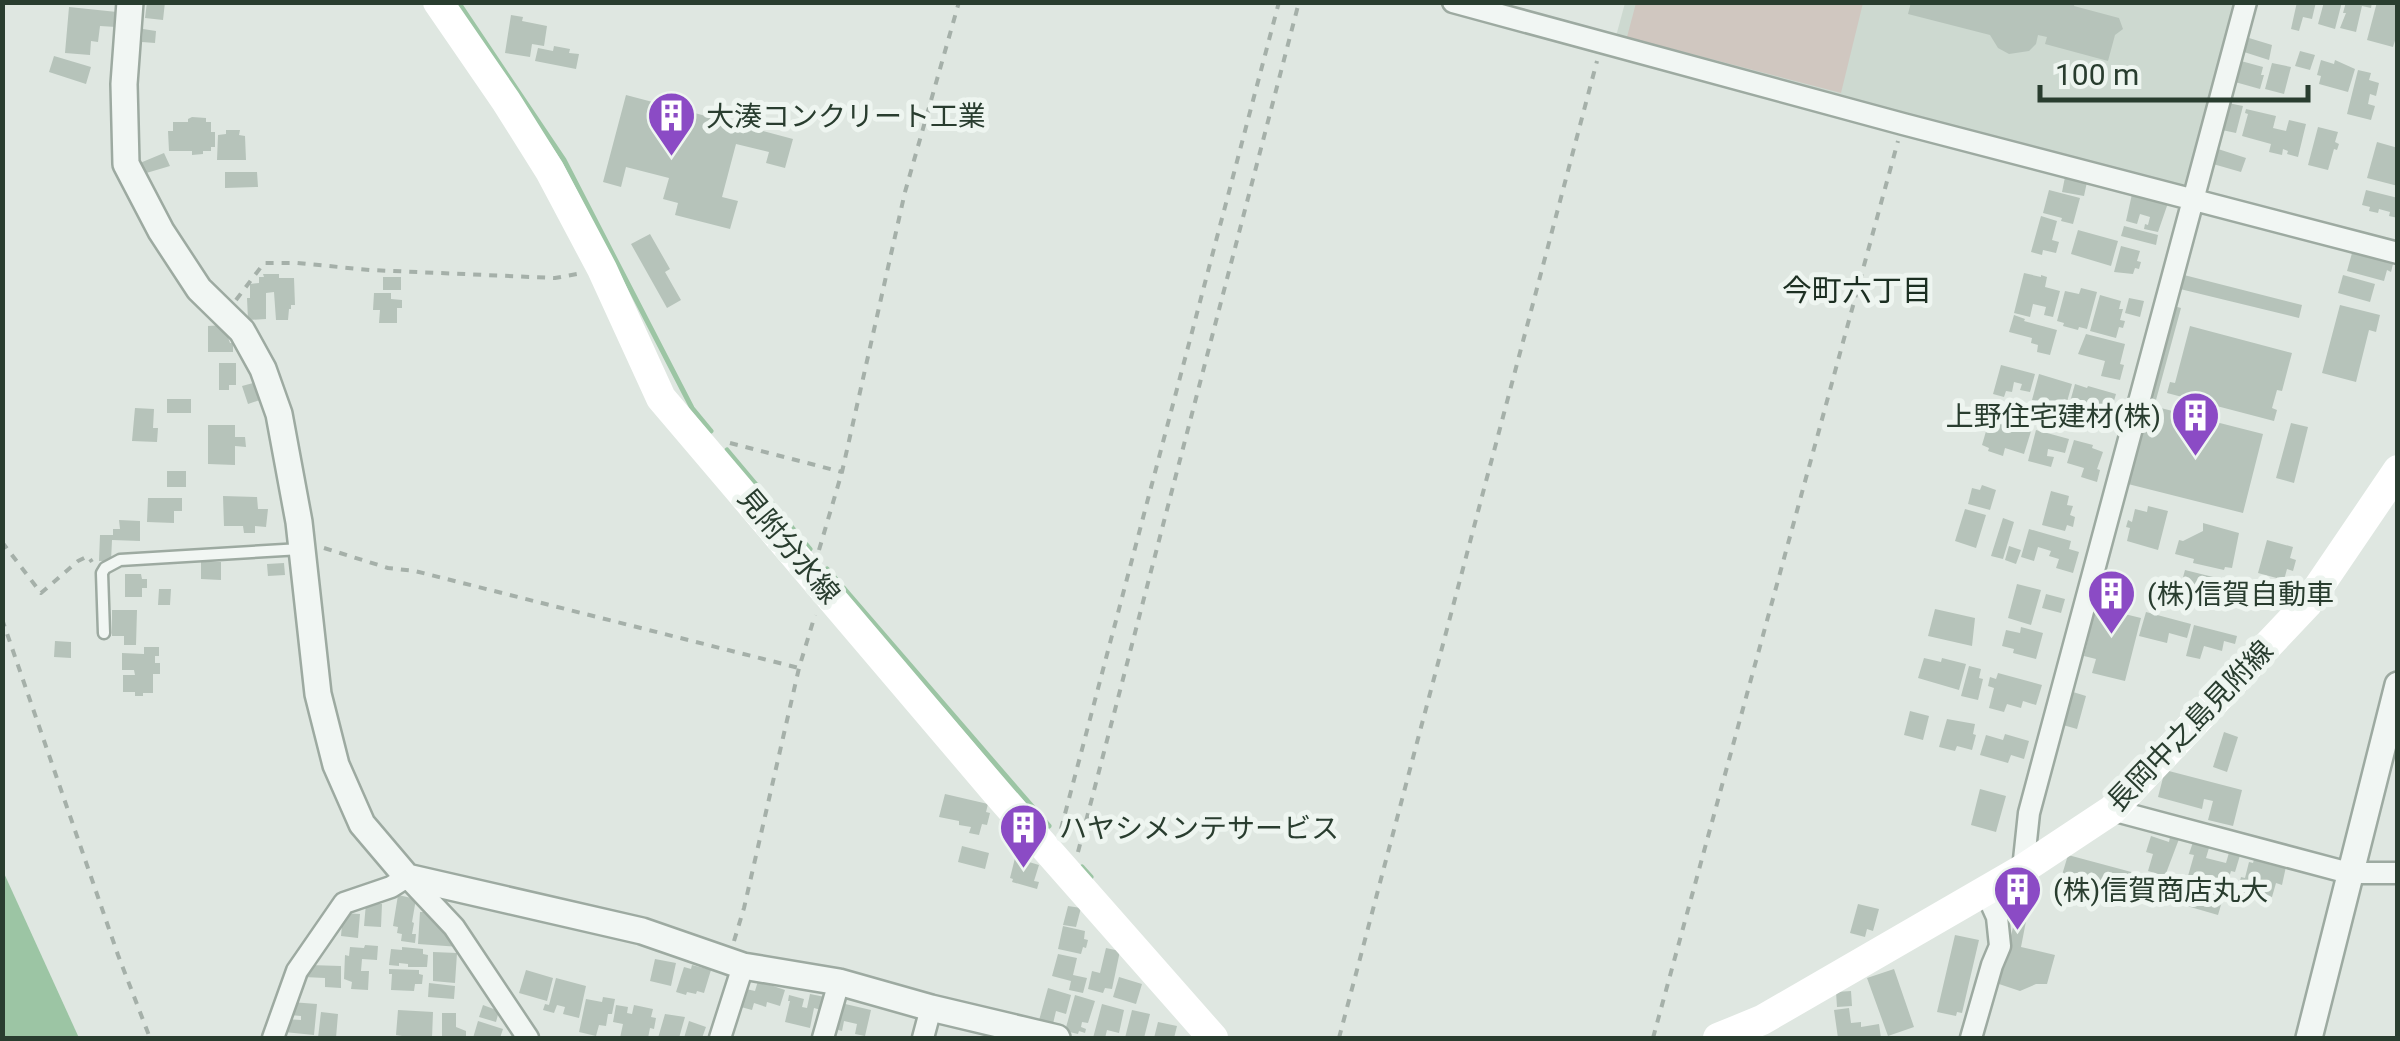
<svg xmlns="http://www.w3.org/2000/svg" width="2400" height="1041" viewBox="0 0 2400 1041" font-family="Roboto,'Noto Sans JP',sans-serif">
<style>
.built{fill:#cdd9d0}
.green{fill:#d0c7c0}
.water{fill:#9cc5a4}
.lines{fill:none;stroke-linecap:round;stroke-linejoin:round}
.stream{stroke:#9cc5a4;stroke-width:5}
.building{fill:#b6c3ba}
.service-casing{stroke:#9daaa1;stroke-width:15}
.minor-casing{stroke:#9daaa1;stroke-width:25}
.tertiary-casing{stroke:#9daaa1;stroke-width:30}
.path{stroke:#a5b0a9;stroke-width:4;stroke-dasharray:8 8;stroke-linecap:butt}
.service{stroke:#f1f6f3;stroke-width:10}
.minor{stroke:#f1f6f3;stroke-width:20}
.tertiary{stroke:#f1f6f3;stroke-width:25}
.secondary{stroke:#fff;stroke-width:30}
.labels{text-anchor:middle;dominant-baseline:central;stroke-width:10;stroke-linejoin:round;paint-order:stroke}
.poi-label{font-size:28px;fill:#293d2f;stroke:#eef5f0;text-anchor:start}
.street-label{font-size:28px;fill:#293d2f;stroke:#eef5f0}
.neighbourhood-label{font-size:30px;fill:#1b2e21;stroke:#eef5f0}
</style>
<rect width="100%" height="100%" fill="#dfe7e1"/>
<path class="built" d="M1625,3h610l-50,185 -570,-148z"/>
<path class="green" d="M1636,3v-1l227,1 -22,90 -214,-56z"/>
<path class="water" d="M3,871l76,167h-76z"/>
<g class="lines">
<path class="stream" d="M458,2l106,158 128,248 19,23
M727,450l83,99
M827,569l222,257
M1082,867l9,10"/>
</g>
<path class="building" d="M147,2h18l-2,18 -18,-2z
M1911,2h164l-1,4 45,12 4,11 -8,6 -7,26 -63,-17 2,-7 -9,-2 -2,9 -7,7 -20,3 -11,-6 -8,-13 -82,-21z
M2297,2h19l-4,17 -9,-2 -4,14 -8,-2z
M2324,2h18l-7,27 -17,-5z
M2346,2h26l-1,6 -9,-2 -6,26 -16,-4 6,-15h-3z
M2377,2l21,2v27l-5,16 -26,-7z
M69,7l48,5 -1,15 -16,-1 -2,16 -7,-1 -1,14 -25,-2z
M511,15l12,2 -1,4 25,5 -3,20 -12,-2 -2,13 -25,-4z
M143,29l13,2 -1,12 -13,-1z
M2249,38l23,7 -3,15 -25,-8z
M554,46l16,3 -1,4 10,1 -3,15 -41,-8 3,-13 15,3z
M2300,51l15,4 -5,15 -15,-4z
M54,56l37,11 -5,17 -37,-12z
M2321,60l13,4 1,-4 20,9 -7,23 -29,-8 2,-8 -4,-1z
M2241,61l22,6 -2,8h3l-4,14 -25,-7z
M2272,63l19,4 -7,27 -19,-5z
M2358,70l13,3 -2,7 10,3 -3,13 -6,-2 -2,10 7,2 -4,14 -24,-6z
M626,95l167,44 -8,29 -19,-5 3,-11 -33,-8 -14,53 16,4 -8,28 -55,-14 3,-12 -15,-4 6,-21 -43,-11 -5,20 -18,-5z
M2228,103l15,3 -7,27 -14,-3z
M2246,109l30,7 -3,12 13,3 3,-11 17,4 -8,33 -11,-3 1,-3 -5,-2 -1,6 -13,-3 2,-8 -29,-8 6,-22 -3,-1z
M192,117l14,1v4h5v10h4v15h-4v4h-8v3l-11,1v-4h-23l-1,-20h5v-9h15v-3z
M2318,127l20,5 -3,10 4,2 -2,6 -3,-1 -6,21 -20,-5z
M226,130h14l-1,5 6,1 1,24h-29l1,-25 8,-1z
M2377,142l21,6v38l-31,-8z
M2218,149l28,9 -5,14 -28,-8z
M164,153l6,13 -27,8 -3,-11z
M225,172h32l1,15 -33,1z
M2065,177l22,5 -3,14 -22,-4z
M2049,190l31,8 -7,26 -12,-3 1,-3 -19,-5z
M2366,190l32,8v20l-9,-2 1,-4 -11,-3 -1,4 -9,-2 1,-4 -8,-2z
M2132,194l36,9 -10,29 -14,-3 1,-5 3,1 2,-8 -10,-3 -3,10 -11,-3z
M2041,216l16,5 -5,19 7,2 -3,11 -13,-3 -1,5 -11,-3z
M2124,226l34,9 -2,10 -35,-9z
M2078,230l40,11 -7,25 -40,-12z
M650,234l20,35 -5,3 16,28 -14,8 -36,-64z
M2121,246l19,5 -3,10 4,1 -2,7 -4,-1 -2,6 -19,-2z
M2362,252l32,8 -3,12 -4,-2 -3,11 -37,-10 5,-18 9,2z
M2024,273l17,4v-2l6,2 -2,10 15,4 -7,26 -9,-2 2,-8 -13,-3 -3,13 -16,-4z
M263,274h16v4h15l1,27h-4v4h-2l-1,11h-12l-2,-28 -8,1v26l-18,1 -1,-22h3v-14l9,-1v-6h5z
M2184,275l118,30 -3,13 -119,-29z
M2343,275l32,9 -5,18 -32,-9z
M383,277h18v13h-18z
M2081,288l16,4 -10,37 -8,-2 -1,3 -15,-4 1,-3 -7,-2 8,-30 14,3z
M374,293h17v6l11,1v8h-5v15h-18l1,-13h-7z
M2100,295l21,6 -2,8h4l-3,11 5,1 -2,7 -4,-1 -3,11 -26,-7z
M2129,298l15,3 -4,16 -15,-4z
M2340,305l40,10 -4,17 -7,-2 -13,52 -34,-9z
M2174,306l7,2 -25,92 -7,-2z
M2014,315l11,4 -1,2 33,9 -7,25 -13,-3 1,-7 -7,-2 1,-5 -23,-6z
M224,325l6,18h3v9h-25v-26z
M2190,326l102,27 -10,38 -5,-1 -5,18 5,2 -3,11 -107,-28 3,-11 5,1z
M2086,334l39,10 -5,20 4,1 -4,15 -19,-4 4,-15 -27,-7z
M219,363h17v22h-7v5h-10z
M2001,365l34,9 -5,18 -10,-2 2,-6 -8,-2 -2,10 -6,-1 -2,6 -11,-3z
M2039,374l33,10 -9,32 -14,-4 1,-7 -18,-5z
M257,382l6,17 -15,5 -6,-18z
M2075,384l12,4 1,-2 28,8 -5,17 3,1 -3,9 -4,-2 -1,4 -10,-3 -1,4 -14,-4 2,-6 -15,-5z
M167,399h24v14h-24z
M2149,405l114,29 -20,79 -115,-29z
M135,408l19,1 -1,19h5l-1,14 -25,-1z
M2006,420l26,8 -8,26 -19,-6 -2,8 -15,-5 1,-3 -7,-3 7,-24 15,4z
M2291,423l17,4 -14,56 -18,-5z
M208,425h27v12h10l1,10 -11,-1v19l-27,-1z
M2036,430l33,9 -4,14 -17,-4 -1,7 7,1 -3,10 -23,-6z
M2074,440l19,5 -1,3 11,4 -6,17 3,1 -3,12 -16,-5 3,-9 -17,-5z
M167,471h19v16h-19z
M1982,485l14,5 -6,20 -22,-6 4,-16 8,2z
M2051,491l18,5 -2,9 6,1 -3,9 5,2 -2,10 -6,-2 -2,6 -23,-6z
M223,496l34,1 1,12h10l-2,18 -11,-1v7h-11l-1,-7h-19z
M148,498h34v13h-8v12l-27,-1z
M2148,506l20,5 -10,39 -31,-9 3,-13 -4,-1 2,-7 4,2 3,-13 12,3z
M1965,509l21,6 -10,33 -21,-7z
M2003,518l11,4 -11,37 -12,-3z
M119,520l21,1v20l-28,-1 -1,21h-12l1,-26h13v-6h7z
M2203,523l36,10 -7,35 -7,-1 -1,3 -31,-7 1,-4 -19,-5 4,-14 4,1 20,-10z
M2029,529l42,12 -2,8 10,3 -6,21 -17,-5 3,-9 -10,-3 2,-5 -13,-4 -4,14 -13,-4z
M2267,540l26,7 -3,11 6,2 -3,11 -6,-2 -3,11 -26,-7z
M2009,546l12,4 -5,14 -11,-4z
M201,562h20v18l-20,-1z
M284,563l1,12 -17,1 -1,-12z
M2185,570l36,9 -3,11 6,2 -2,11 -17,-4 -2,8 -19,-5 1,-5 -16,-3 3,-15 10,2z
M125,574h16l1,5h5v9h-5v9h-17z
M2229,581l11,3 -1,3 18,4 1,-5 17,4 -2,11 -11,-2 -3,11 -35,-8z
M2017,584l24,6 -10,35 -23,-7z
M159,589h12l-1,16h-12z
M2046,594l19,5 -4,14 -19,-5z
M2096,607l45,11 -16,63 -33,-8 4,-14 -12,-3z
M1935,609l40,9 -3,28 -44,-10z
M112,610h25l-1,35h-12v-9h-12z
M2146,612l45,12 -4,14 -18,-5 -2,10 -28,-7z
M2194,625l43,11 -2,8 -11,-3 -2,10 -18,-5 -4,13 -14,-3z
M2021,627l22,6 -7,26 -23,-6 1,-4 -12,-3 4,-16 14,3z
M55,641l16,1v16l-17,-1z
M144,647h15v9h-4v7h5v11h-7v19h-10v3h-8v-4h-12v-17h12l-1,-5h-12v-17l22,1z
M1924,658l17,4 1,-4 24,6 -7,26 -41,-12z
M1969,666l12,3 -2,9 4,1 -5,21 -17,-4z
M1998,673l44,12 -6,20 -13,-4 -2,7 -14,-4 -3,8 -15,-4 5,-20 -6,-2 2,-9 6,2z
M2073,692l13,4 -9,33 -14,-4z
M1910,711l19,5 -6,24 -19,-5z
M1947,719l28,5 -2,10 3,1 -4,15 -15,-4 -2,5 -16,-4z
M2224,732l14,5 -11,35 -14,-5z
M2005,734l24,7 -5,18 -13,-4 -3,8 -28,-8 6,-20 17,5z
M2165,770l77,20 -9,36 -25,-6 5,-19 -9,-2 -2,10 -44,-12z
M1980,789l26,7 -10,36 -25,-7z
M945,794l43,10 -2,8 4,1 -3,12 -5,-1 -3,11 -10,-2 2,-6 -12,-2v-4l-20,-4z
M2151,836l18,6 1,-5 9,2 -14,37 -17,-5 5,-17 -7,-2z
M2195,836l16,5 -5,17 20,5 4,-14 11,3 -6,20 -4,-1 -13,44 -38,-11 14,-49 -5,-1z
M962,846l27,7 -4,16 -27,-7z
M1022,852l9,3 -2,7 10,3 -5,16 5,1 -2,7 -25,-7 1,-3 -3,-1 5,-20 5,1z
M2068,855l82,22 -5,21 -83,-23z
M2255,856l32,6 -5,23 -6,-2 -4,14 -18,-4 -2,9 -16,-4 5,-21 4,1 4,-16 4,1z
M2024,883l9,2 -12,62 34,8 -8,29h-11l-16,7 -21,-7z
M398,895l18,4 -4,23 2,1 -2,11h4l-1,9 -14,-2 1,-7 -5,-1 1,-6 -5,-1z
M366,903l16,1 -1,23 -17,-1z
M1858,904l21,5 -6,22 -6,-2 -2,8 -15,-4z
M1068,906l13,2 -5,19 -13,-2z
M420,912h12l6,7v7h7l-1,7h5l11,14 -42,-3z
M343,913l17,1 -2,24 -17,-2z
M1063,926l22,5 -1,8 4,1 -2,8 -3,-1 -2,7 -23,-5z
M1955,935l24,5 -17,73 -5,-1 -1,4 -19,-4z
M365,945l13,1 -1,14 -15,-1 -1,12h8l-1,19 -17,-1 1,-7 -8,-3 1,-24 4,1 1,-9 14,1z
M402,947l21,2v5l5,1 -1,12h-19v-3l-9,-1v3l-10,-1 2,-16 11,1z
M1106,948l14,3 -8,38 -7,-1 -2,5 -15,-4 4,-18 8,2z
M433,952l24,1 -2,30 -22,-2z
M1058,954l19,4 -4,17 14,3 -4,15 -14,-3 2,-9 -19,-5z
M655,959l21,4 -5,23 -21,-5z
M309,965l32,1v22l-16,-1v-9l-21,-1z
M692,965l19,5 -7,23 -7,-2 -1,3 -9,-2 -1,3 -10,-3 8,-25 7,2z
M389,969l30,1v4l4,1 -1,9h-7l-1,7 -23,-1 1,-16h-3z
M1894,969l20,58 -26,9 -21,-58z
M526,970l27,8 -6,23 -28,-8z
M1119,977l23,7 -6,20 -23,-7z
M556,978l30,8 -7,32 -16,-4 2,-7 -8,-2 -3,8 -11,-3 2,-6 4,1z
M758,981l27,9 -5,16 -13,-4 -1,5 -12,-4 -2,7 -11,-3 5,-18 9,2z
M429,983l26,3 -1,13 -26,-2z
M1048,988l23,7 -5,19 -10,-3 -4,17 -14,-4z
M1851,991l1,15 -15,1 -1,-15z
M810,994l15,3 -4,13 -7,-2 -4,20 -25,-6 5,-21h-2l1,-6 15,4 -2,8 5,1z
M1075,995l20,6 -7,22 -6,-1 -1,5 5,2 -1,4 -6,-2 -1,3 -13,-3z
M603,997l12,2 -3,15h-4l-2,12 -7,-1 -3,11 -17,-4 7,-33 16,3z
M291,1002l26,2 -3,31 -30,-3 1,-13 16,1v-4l-11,-1z
M841,1003l30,7 -6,26 -10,-2 2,-10 -13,-3 -2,10 -10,-3z
M1102,1004l22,6 -5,23 -12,-3 -2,8h-12z
M483,1005l16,6 -3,11 -17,-5z
M616,1005l12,2 -1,6 5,1 2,-9 19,4 -2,8 5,1 -2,11 -4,-1 -2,10h-28l3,-14 -10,-2z
M1849,1008l2,15 10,-1v5l18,-3 2,14h-43l-4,-28z
M398,1010l35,2 -1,26h-18l-18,-3z
M1132,1010l18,4 -6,24h-19z
M321,1012l17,2 -2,24h-18z
M442,1013h14v14l10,4v7h-24z
M665,1014l20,3 -6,21h-21z
M478,1021l25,8 -3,9 -17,-1v1h-10z
M689,1021l17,6 -4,11h-18z
M1158,1022l19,4 -3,12h-20z"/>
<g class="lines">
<defs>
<path id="service" d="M104,633l-2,-60 3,-5 15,-8 181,-11"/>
<path id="minor" d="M1453,2l450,122 495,129
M2112,810l237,63h49
M2023,869l6,-56 217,-811
M273,1038l24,-67 47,-68 47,-16 16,-10 47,50 74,111
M720,1038l23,-72
M823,1038l16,-56
M923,1038l8,-30
M1971,1038l21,-73 8,-19 -3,-29 -12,-27"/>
<path id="tertiary" d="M130,2l-6,82 2,80 35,67 38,58 43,42 21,38 16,45 20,108 19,172 18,71 26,59 45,53 235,54 101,35 96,16 92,26 126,30
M2309,1038l89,-353"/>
</defs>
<use href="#service" class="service-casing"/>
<use href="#minor" class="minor-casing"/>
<use href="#tertiary" class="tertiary-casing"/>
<path class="path" d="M236,300l28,-37h33l73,7 185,8 22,-4
M730,443l112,29
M2,542l39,51 37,-32 10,-5 4,6
M324,548l64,20 27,3 384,97
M819,550l23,-78 63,-280 54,-190
M2,619l116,336 32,83
M1061,829l218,-827
M1078,852l221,-850
M734,941l10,-33 55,-240 16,-53
M1339,1038l258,-977
M1653,1038l245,-897"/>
<use href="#service" class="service"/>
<use href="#minor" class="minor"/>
<use href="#tertiary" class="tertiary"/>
<path class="secondary" d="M438,2l68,99 44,70 52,98 59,129 336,395 216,245
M1718,1038l44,-18 261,-151 89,-59 195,-206 91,-134"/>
</g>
<defs>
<symbol id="building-pin" viewBox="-11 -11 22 30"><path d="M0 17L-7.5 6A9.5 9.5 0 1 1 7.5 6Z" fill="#8b4bc5" stroke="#eef5f0"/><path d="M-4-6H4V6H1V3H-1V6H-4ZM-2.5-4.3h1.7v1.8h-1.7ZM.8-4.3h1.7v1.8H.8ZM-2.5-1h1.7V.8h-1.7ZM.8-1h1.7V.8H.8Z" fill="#fff"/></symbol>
</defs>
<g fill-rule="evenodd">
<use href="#building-pin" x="644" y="88" width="55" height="75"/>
<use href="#building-pin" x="2168" y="388" width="55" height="75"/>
<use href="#building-pin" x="2084" y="566" width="55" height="75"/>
<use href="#building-pin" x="996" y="800" width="55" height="75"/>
<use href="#building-pin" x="1990" y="862" width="55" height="75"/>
</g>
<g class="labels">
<g class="poi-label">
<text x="706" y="116">大湊コンクリート工業</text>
<text x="2161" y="416" text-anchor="end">上野住宅建材(株)</text>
<text x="2147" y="594">(株)信賀自動車</text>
<text x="1059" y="828">ハヤシメンテサービス</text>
<text x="2053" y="890">(株)信賀商店丸大</text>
</g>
<g class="street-label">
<text transform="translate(789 546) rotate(50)">見附分水線</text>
<text transform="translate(2190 726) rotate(-46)">長岡中之島見附線</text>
</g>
<g class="neighbourhood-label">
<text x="1857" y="290">今町六丁目</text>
</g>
</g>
<rect width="2400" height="1041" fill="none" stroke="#293d2f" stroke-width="10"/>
<path d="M2040 85v15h268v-15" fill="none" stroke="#293d2f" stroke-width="5"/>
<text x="2055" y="85" font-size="30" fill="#293d2f" stroke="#eef5f0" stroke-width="8" paint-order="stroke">100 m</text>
</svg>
